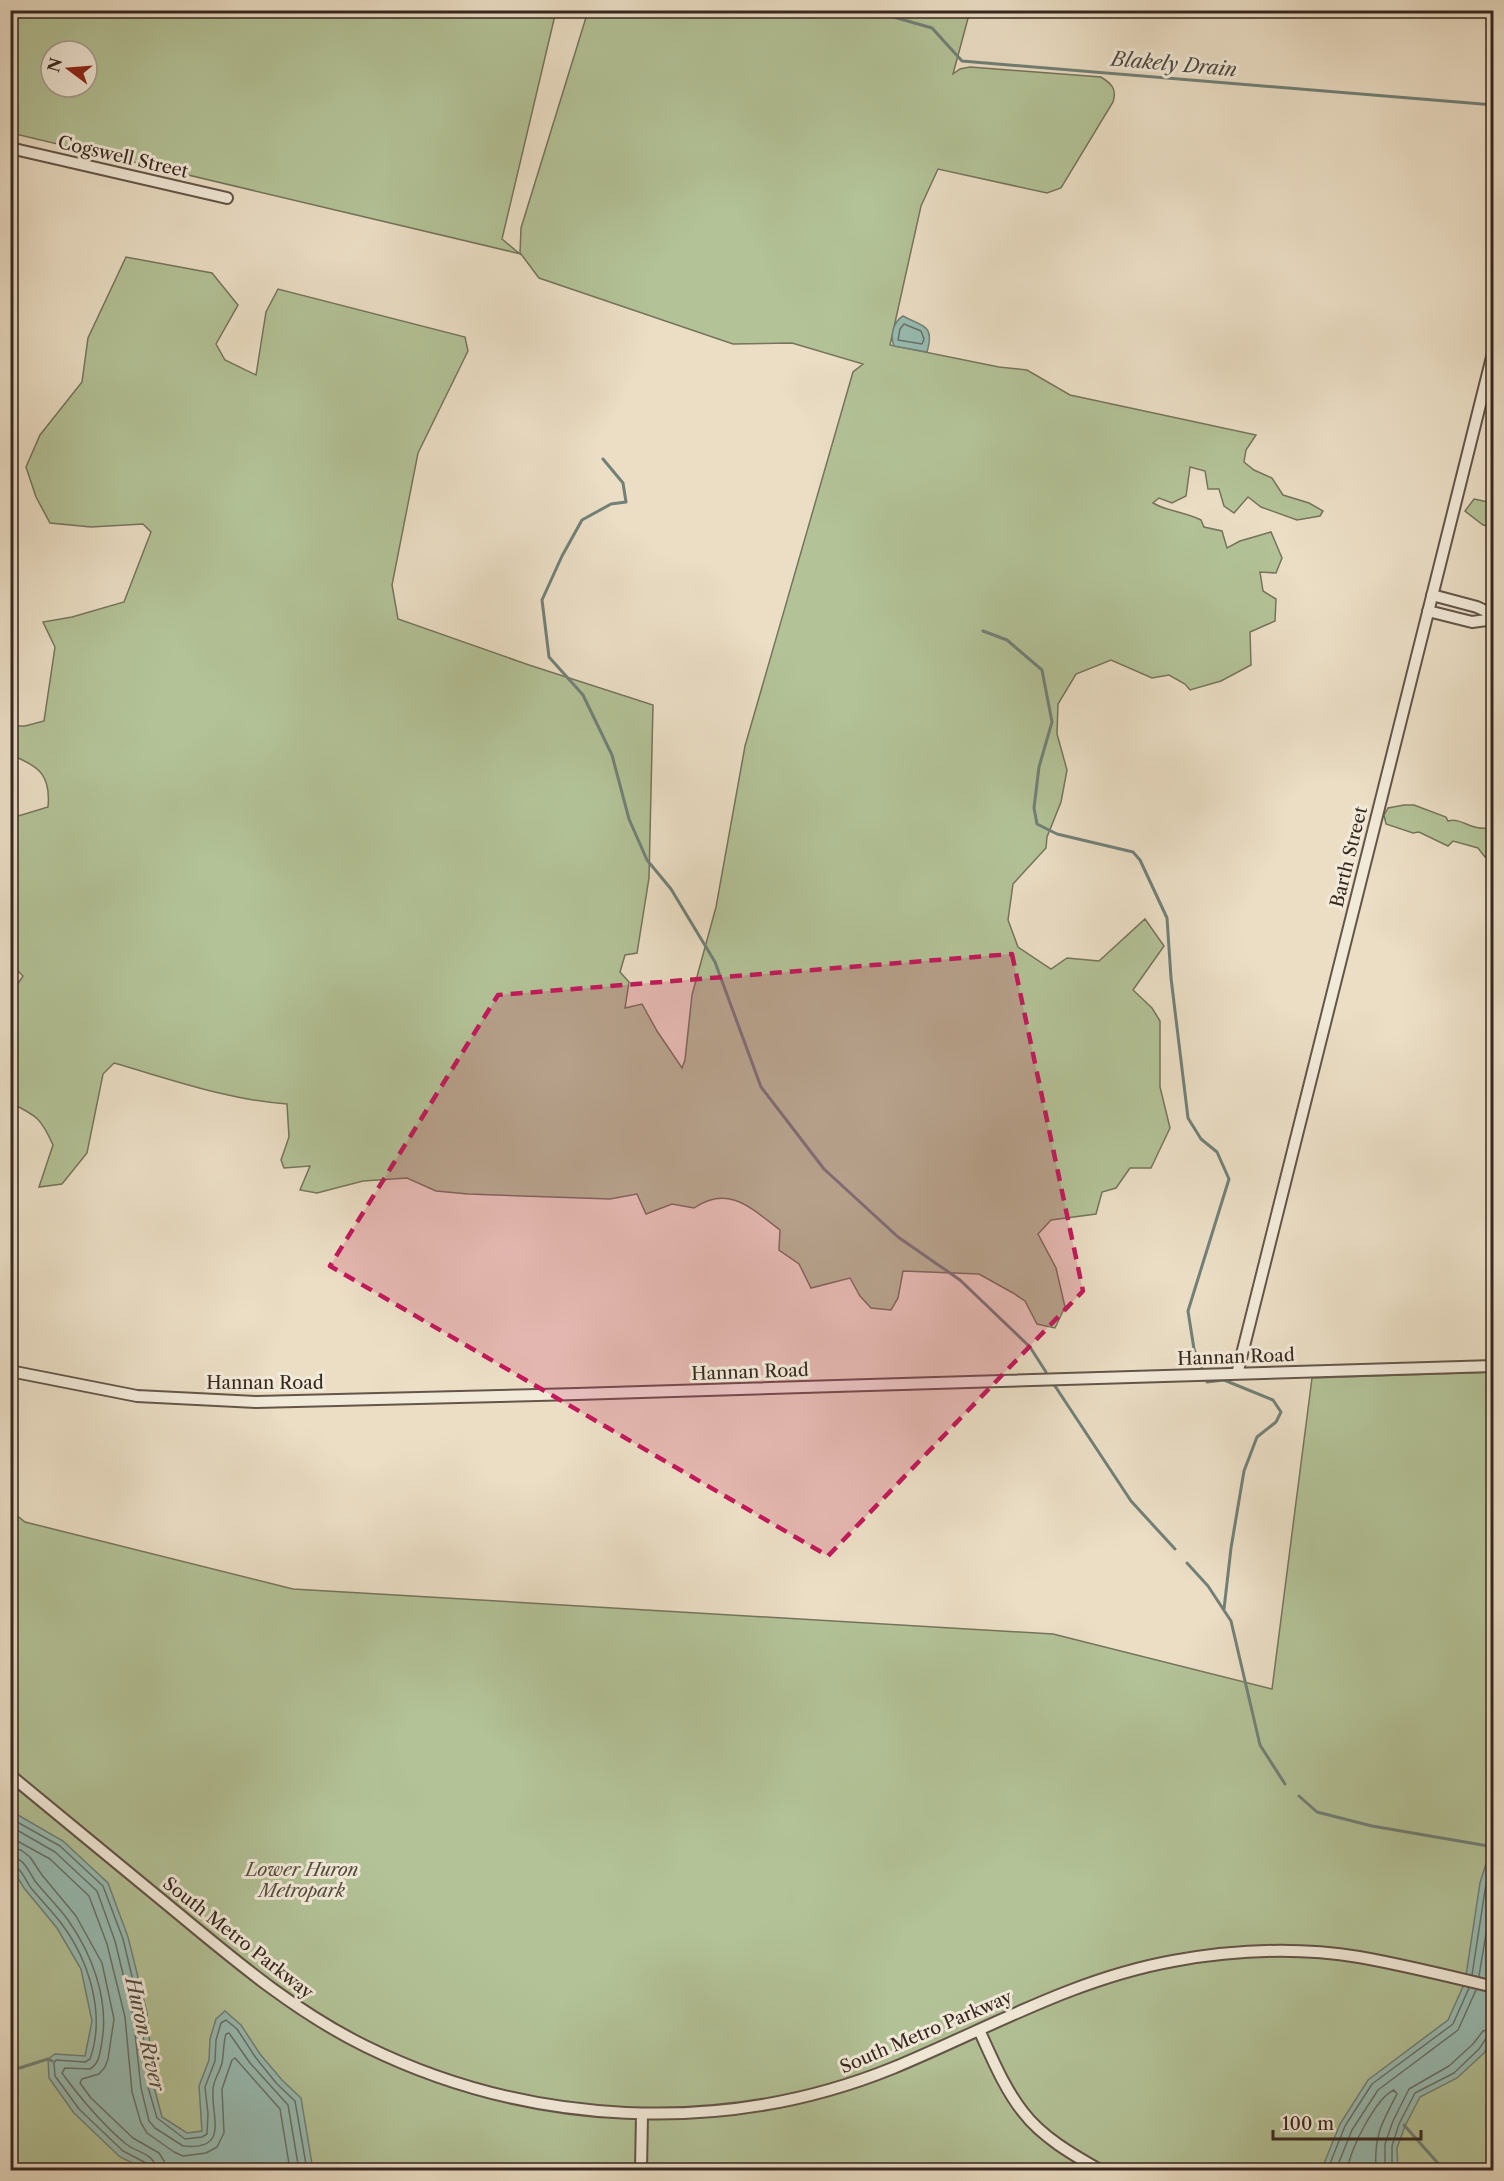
<svg xmlns="http://www.w3.org/2000/svg" width="1504" height="2181" viewBox="0 0 1504 2181" font-family="'Libre Caslon Text',serif">
<style>
.green{fill:#b3c297;stroke:#75745c;stroke-width:1.5;fill-rule:evenodd}
.water{fill:#98bcb3;stroke:#718078;stroke-width:1.5}
.lines{fill:none;stroke-linecap:round;stroke-linejoin:round}
.shore{stroke:#68726a;stroke-width:1.5}
.stream{stroke:#718078;stroke-width:3}
.minor-casing{stroke:#645549;stroke-width:14}
.minor{stroke:#f2ead9;stroke-width:10}
.marked{fill:#c2185b;fill-opacity:0.2;stroke:#c2185b;stroke-width:4.5;stroke-dasharray:12 8;stroke-linejoin:round}
.labels{text-anchor:middle;dominant-baseline:central;stroke-width:6;stroke-linejoin:round;paint-order:stroke}
.street-label{font-size:18px;fill:#372720;stroke:#f2ead9}
.park-label{font-size:18px;font-style:italic;fill:#564e3e;stroke:#f2ead9}
.water-label{font-size:20px;font-style:italic;fill:#4f4c45;stroke:#f2ead9}
</style>
<rect width="100%" height="100%" fill="#ebdec5"/>
<filter id="stains"><feTurbulence type="fractalNoise" baseFrequency=".00333" numOctaves="4"/><feColorMatrix values="0 0 0 0 .2 0 0 0 0 .09 0 0 0 0 .02 0 0 0 .5 -.17"/></filter>
<radialGradient id="worn" r=".72"><stop offset=".6" stop-color="#630" stop-opacity="0"/><stop offset="1" stop-color="#630" stop-opacity=".3"/></radialGradient>
<path class="green" d="M11,10l545,1 -54,228 18,15 1,-26 67,-217h382l-17,63 7,-5 10,-2 131,10c11,7 16,12 12,25l-52,86 -14,5 -109,-24 -17,37 -31,139 109,22 28,3 43,25 186,40 -10,15 -2,12 10,8 18,8 11,17 26,8 14,8 -3,5 -23,4 -36,-13 -13,-10 -14,16 -10,-7 -5,-17h-11l-3,-18 -15,-4 -4,29 -14,7 -13,-5 -6,5c13,8 32,9 48,17l3,7 18,4 5,17 13,-7 31,-9 11,26 -6,15 -16,-1 3,19 13,8 -1,22 -25,11 1,33 -30,16 -31,9 -5,-6 -16,-9 -17,3 -41,-18 -35,14 -18,30 -1,30 10,36 -6,32 -14,35 -1,11 -33,36 -5,36 10,27 33,22 16,-11 32,3 46,-42 19,27 -31,44 19,18 8,13v66l10,41 -19,40h-21l-14,20 -14,4 -6,22 -45,6 -13,14 18,34 9,39 -10,21 -18,-4 -12,-23 -12,-8 -34,-19 -76,-3 -5,27 -7,12 -20,-2 -11,-12 -10,-18 -39,10 -12,-24 -20,-14 1,-20c-28,-21 -51,-46 -86,-22l-22,-4 -26,10 -9,-20 -27,5 -142,-5 -32,-3 -29,-13 -44,3 -46,12 -17,-3 10,-24 -26,2 -3,-8 8,-23 -2,-33c-59,-4 -117,-25 -173,-41l-11,11 -16,79 -25,31 -23,3 14,-42c-12,-27 -16,-29 -42,-42v-109l12,-18 -12,-12 -1,-150 5,3 33,-10c3,-32 -9,-41 -37,-52v-29h14l19,-5 11,-74 -12,-25 29,-5 52,-15 27,-70 -8,-8 -52,3 -41,-4 -14,-26 -10,-30 14,-32 42,-53 6,-44 38,-81 86,16 26,32 -22,39 9,16 31,15 10,-63 12,-23 187,48 3,14 -50,102 -26,132 6,34 131,46 124,40 -4,173 -12,75 -12,2 -5,17 9,10 -4,26 17,-4 15,27 25,37 3,-8 7,-65 24,-88 29,-161 108,-374 10,-8 -71,-21 -59,1 -194,-66 -18,-24 -510,-121zM51,51h36v36h-36z
M1474,499l19,4v24l-10,-2 -18,-14z
M1404,805h10l32,12 2,4c15,-4 24,12 45,6v31l-8,-1 -7,-9 -25,-7 -5,5 -29,-14 -6,1 -27,-9 -2,-9 4,-7z
M1493,1372v798h-1482l-1,-660 15,12 268,67 760,45 219,55 40,-311z"/>
<path class="water" d="M903,316c20,11 32,8 24,36l-33,-6c-4,-10 -1,-24 9,-30z
M11,1811l52,30 45,42 20,54 19,76 7,74 8,30 25,16 15,-2 -3,-45 10,-26 1,-21 6,-20 9,-8 16,14 19,29 22,26 19,18 12,72h-166l-27,-13 -46,-44 -25,-35 -1,-19 7,-5 30,2 7,-35 -11,-52 -24,-41 -33,-40 -13,-21z
M1493,1841v196l-9,16 -27,25 -37,19 -15,29 -8,22 1,22h-72l-1,-9 15,-37 28,-44 80,-60 17,-38 15,-99z"/>
<g class="lines">
<path class="shore" d="M904,324l17,7 3,8 -2,5 -24,-4 2,-11z
M10,1818l50,28 43,40 20,53 18,75 7,73 9,31 28,21 17,-2 5,-3 1,-20 -3,-27 10,-26 1,-21 5,-17 5,-3 11,9 19,29 21,26 18,17 12,69
M10,1826l45,26 42,39 18,50 18,74 8,73 8,33 6,7 28,18c47,5 28,-29 30,-56 0,-10 7,-18 9,-27 2,-10 1,-19 4,-29l3,-1 21,30 38,42 11,65
M10,1837l40,22 39,37 18,48 18,73 7,75 9,31 6,10 27,19 9,4 23,-3 11,-6 7,-14 -2,-44 10,-29 3,-2 45,51 10,61
M10,1848l11,2 9,7 12,18 34,41 26,47 12,56 -6,40 -3,8 -6,7 -17,5 -2,4 11,15 42,40 26,15 5,8 1,9
M10,1857c15,1 18,14 25,24 11,14 23,25 33,39 24,34 41,79 34,121 -2,11 -2,22 -12,28l-25,-1 -3,5c19,26 39,50 64,71 11,9 29,9 30,26
M10,1865c11,1 15,15 21,23 10,12 21,23 30,35 28,37 45,91 29,136l-5,3 -29,-2 -2,3 1,13 24,33 44,42 23,12 2,7
M1472,1975l14,-91 8,-23
M1479,1976l15,-91
M1332,2170l-1,-9 14,-35 27,-42 81,-60 16,-36
M1339,2170v-8l13,-32 26,-40 80,-60 18,-40
M1348,2170c0,-19 29,-73 46,-80l3,4c-16,30 -23,42 -21,76
M1385,2170v-26l8,-23 16,-32 40,-23 24,-22 10,-13 11,-3
M1392,2170v-24l7,-22 16,-31 39,-20 25,-24 8,-12 7,-2"/>
<path class="stream" d="M869,10l63,18 30,33 532,44
M603,459l20,24 3,19 -15,2 -29,16 -20,36 -20,44 7,57 34,38 29,60 17,64 18,41 24,29 44,73 46,125 63,82 74,68 62,43 70,67 16,25
M983,631l24,9 35,30 10,52 -13,45 -5,41 3,16 20,10 76,18 7,8 27,58 4,60 17,140 13,21 16,13 12,27 -41,132 6,38 8,19
M1207,1382l17,-2 49,20 8,12 -5,10 -19,15 -13,34 -13,77 -7,61
M1055,1386l76,115 44,48
M1187,1563l21,23 23,35 29,124 25,39
M1299,1796l18,16 55,14 122,21
M10,2071l38,-12 4,2
M1404,2125l40,45"/>
<defs>
<path id="minor" d="M10,148l217,50
M1432,595l45,12 17,8
M1428,611l44,11 22,-3
M10,1371l127,25 119,6 321,-8 917,-28
M1237,1374l257,-1025
M10,1775c57,47 113,93 170,140 58,48 116,97 185,131 162,80 358,91 528,22 92,-38 180,-89 280,-107 60,-11 125,-14 186,-4 45,8 90,19 135,30
M979,2030c13,28 25,58 44,82 19,25 50,43 77,58
M641,2170l1,-56"/>
</defs>
<use href="#minor" class="minor-casing"/>
<use href="#minor" class="minor"/>
</g>
<path class="marked" d="M1012,954l71,337 -255,265 -498,-290 168,-271z"/>
<g class="labels">
<g class="street-label">
<text transform="translate(123 157) rotate(13)">Cogswell Street</text>
<text transform="translate(1349 857) rotate(-76)">Barth Street</text>
<text transform="translate(1236 1357) rotate(-2)">Hannan Road</text>
<text transform="translate(750 1372) rotate(-2)">Hannan Road</text>
<text x="265" y="1383">Hannan Road</text>
<text transform="translate(238 1938) rotate(38)">South Metro Parkway</text>
<text transform="translate(926 2032) rotate(-23)">South Metro Parkway</text>
</g>
<g class="park-label">
<text x="302" y="1870">Lower Huron<tspan x="302" dy="21">Metropark</tspan></text>
</g>
<g class="water-label">
<text transform="translate(1174 64) rotate(5)">Blakely Drain</text>
<text transform="translate(145 2034) rotate(77)">Huron River</text>
</g>
</g>
<rect width="1504" height="2181" fill="none" stroke="#ebdec5" stroke-width="36"/>
<rect x="12" y="12" width="1480" height="2157" fill="none" stroke="#372720" stroke-width="3"/>
<rect x="18" y="18" width="1468" height="2145" fill="none" stroke="#372720" stroke-width="1.5"/>
<g transform="translate(69 69) rotate(286)"><circle r="28" fill="#f2ead9" stroke="#a79c8f" stroke-width="1.5"/>
<path d="M0-4.5L10 22L0 15L-10 22Z" fill="#8f2418"/>
<text y="-9" font-size="16" font-weight="bold" text-anchor="middle" fill="#372720">N</text>
</g>
<path d="M1273 2130v9h148v-9" fill="none" stroke="#372720" stroke-width="3"/>
<text x="1282" y="2130" font-size="18" fill="#372720" stroke="#f2ead9" stroke-width="4.5" paint-order="stroke">100 m</text>
<rect width="100%" height="100%" filter="url(#stains)"/>
<rect width="100%" height="100%" fill="url(#worn)"/>
</svg>
